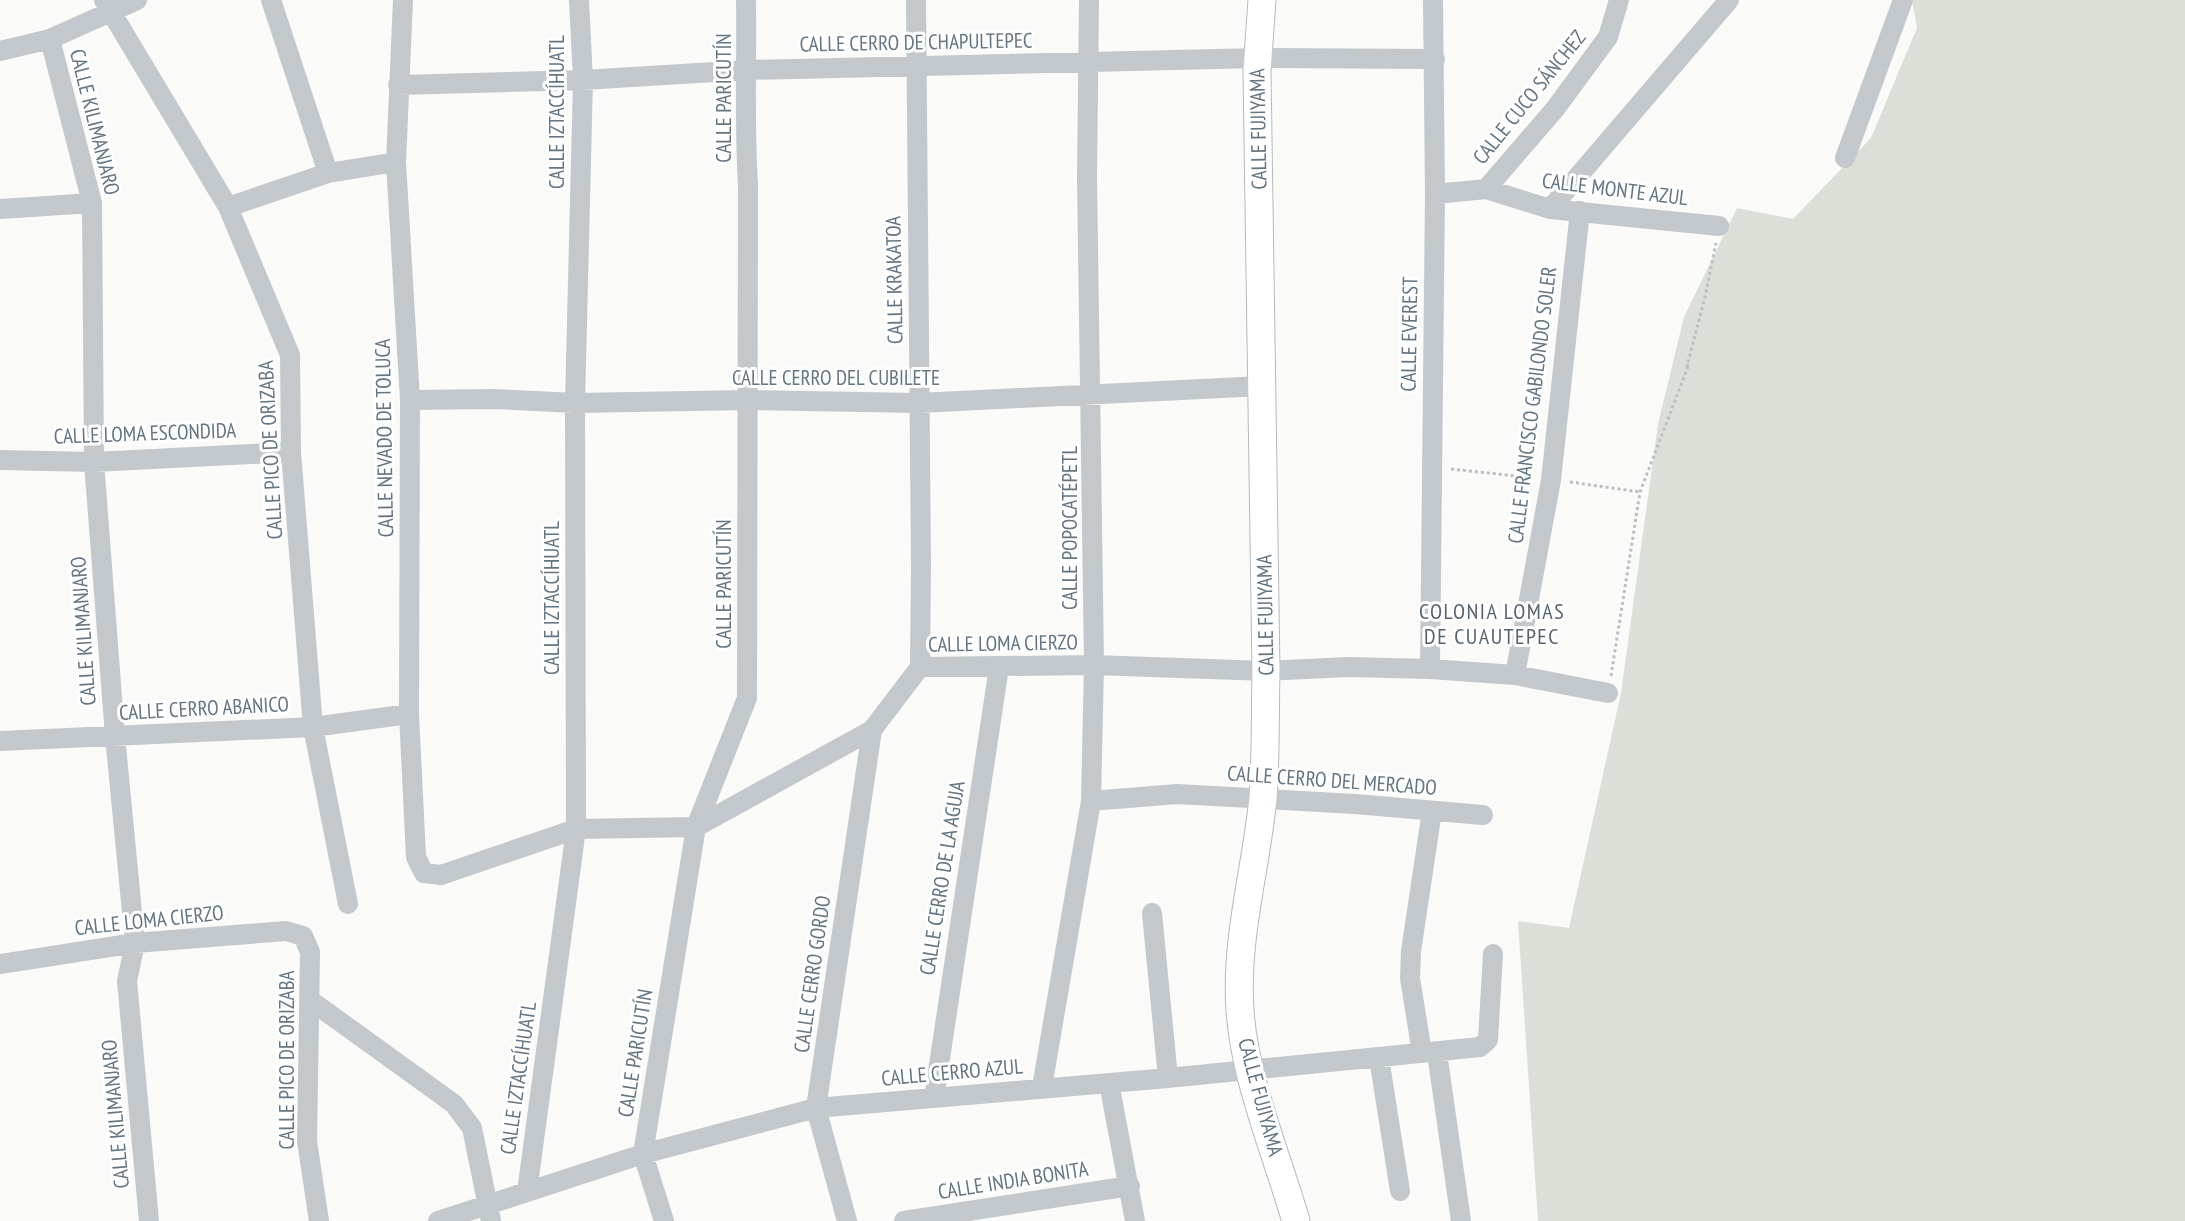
<svg xmlns="http://www.w3.org/2000/svg" width="2185" height="1221" viewBox="0 0 2185 1221" font-family="'PT Sans Narrow',sans-serif">
<style>
.green{fill:#dadfd7}
.lines{fill:none;stroke-linecap:round;stroke-linejoin:round}
.secondary-casing{stroke:#b3babf;stroke-width:29}
.path{stroke:#bbbfc2;stroke-width:3;stroke-dasharray:3 3;stroke-linecap:butt}
.street{stroke:#c3c8cc;stroke-width:20}
.secondary{stroke:#fff;stroke-width:27}
.labels{text-anchor:middle;dominant-baseline:central;stroke-width:6;stroke-linejoin:round;paint-order:stroke}
.street-label{font-size:21px;fill:#657683;stroke:#fff}
.neighbourhood-label{font-size:22px;letter-spacing:1.5px;fill:#57646e;stroke:#fff}
</style>
<rect width="100%" height="100%" fill="#fafaf8"/>
<path class="green" d="M1912,0h273v1221h-647l-20,-300 51,7 52,-235 37,-269 26,-107 53,-109 56,11 78,-81 46,-110z"/>
<g class="lines">
<defs>
<path id="secondary" d="M1262,0l-5,71 9,600c-1,42 0,85 -3,127 -7,71 -28,141 -23,212 4,67 37,146 56,211"/>
</defs>
<use href="#secondary" class="secondary-casing"/>
<path class="path" d="M1451,469l83,9
M1570,482l70,10
M1611,676l29,-184 49,-128 -2,2 18,-69 11,-54"/>
<path class="street" d="M104,0l124,207 62,148 1,97 22,275 35,177
M271,0l57,173
M403,0l-7,162 14,238 -1,314 7,143 8,16 17,2 135,-46 120,-2 176,-97 48,-63 174,-2 172,6 82,-4 82,2 85,6 93,18
M916,0l5,566 -1,101
M50,39l42,164 2,259 21,274 20,207 -8,38 22,240
M0,51l50,-12 87,-39
M398,85l185,-5 164,-10 511,-12 177,1
M1845,158l58,-158
M1486,189l69,-80 53,-72 11,-37
M1435,194l51,-5 64,20 169,17
M228,207l100,-34 68,-11
M0,209l92,-6
M1550,209l179,-209
M410,400l83,-1 82,4 174,-3 170,3 343,-17
M0,460l94,2 197,-10
M1430,669l5,-475 -2,-194
M1515,675l36,-195 29,-269
M0,741l313,-14 96,-13
M1091,801l86,-7 178,10 128,11
M1152,913l16,165
M0,964l135,-21 151,-12 17,5 7,16 -3,189 12,80
M310,1000l144,104 18,24 19,93
M1422,1053l-12,-75 1,-27 21,-140
M1437,1053l24,168
M1379,1058l21,133
M1109,1083l26,138
M1042,1087l49,-286 3,-136 -7,-488 2,-177
M934,1098l65,-431
M527,1192l49,-363 -1,-426 8,-323 -4,-80
M438,1221l205,-67 173,-46 352,-30 312,-31 8,-7 5,-86
M664,1221l-21,-67 53,-327 51,-129 1,-514c-4,-61 -1,-122 -2,-184
M847,1221l-31,-113 56,-378
M904,1221l226,-35"/>
<use href="#secondary" class="secondary"/>
</g>
<g class="labels">
<g class="street-label">
<text transform="translate(916 42) rotate(-1)">CALLE CERRO DE CHAPULTEPEC</text>
<text transform="translate(1529 97) rotate(-51)">CALLE CUCO SÁNCHEZ</text>
<text transform="translate(723 98) rotate(-90)">CALLE PARICUTÍN</text>
<text transform="translate(556 112) rotate(-90)">CALLE IZTACCÍHUATL</text>
<text transform="translate(95 122) rotate(76)">CALLE KILIMANJARO</text>
<text transform="translate(1258 129) rotate(-91)">CALLE FUJIYAMA</text>
<text transform="translate(1615 189) rotate(7)">CALLE MONTE AZUL</text>
<text transform="translate(894 280) rotate(-91)">CALLE KRAKATOA</text>
<text transform="translate(1409 334) rotate(-89)">CALLE EVEREST</text>
<text x="836" y="377">CALLE CERRO DEL CUBILETE</text>
<text transform="translate(1532 405) rotate(-83)">CALLE FRANCISCO GABILONDO SOLER</text>
<text transform="translate(145 433) rotate(-2)">CALLE LOMA ESCONDIDA</text>
<text transform="translate(384 438) rotate(-91)">CALLE NEVADO DE TOLUCA</text>
<text transform="translate(270 450) rotate(-93)">CALLE PICO DE ORIZABA</text>
<text transform="translate(1069 528) rotate(-90)">CALLE POPOCATÉPETL</text>
<text transform="translate(723 584) rotate(-90)">CALLE PARICUTÍN</text>
<text transform="translate(551 598) rotate(-90)">CALLE IZTACCÍHUATL</text>
<text transform="translate(1265 615) rotate(-91)">CALLE FUJIYAMA</text>
<text transform="translate(83 631) rotate(-94)">CALLE KILIMANJARO</text>
<text transform="translate(1003 643) rotate(-1)">CALLE LOMA CIERZO</text>
<text transform="translate(204 708) rotate(-3)">CALLE CERRO ABANICO</text>
<text transform="translate(1332 780) rotate(4)">CALLE CERRO DEL MERCADO</text>
<text transform="translate(942 878) rotate(-81)">CALLE CERRO DE LA AGUJA</text>
<text transform="translate(149 920) rotate(-6)">CALLE LOMA CIERZO</text>
<text transform="translate(812 974) rotate(-82)">CALLE CERRO GORDO</text>
<text transform="translate(635 1053) rotate(-81)">CALLE PARICUTÍN</text>
<text transform="translate(286 1060) rotate(-90)">CALLE PICO DE ORIZABA</text>
<text transform="translate(952 1072) rotate(-5)">CALLE CERRO AZUL</text>
<text transform="translate(518 1078) rotate(-82)">CALLE IZTACCÍHUATL</text>
<text transform="translate(1261 1097) rotate(75)">CALLE FUJIYAMA</text>
<text transform="translate(115 1114) rotate(-95)">CALLE KILIMANJARO</text>
<text transform="translate(1013 1180) rotate(-9)">CALLE INDIA BONITA</text>
</g>
<g class="neighbourhood-label">
<text x="1492" y="611">COLONIA LOMAS<tspan x="1492" dy="25">DE CUAUTEPEC</tspan></text>
</g>
</g>
</svg>
